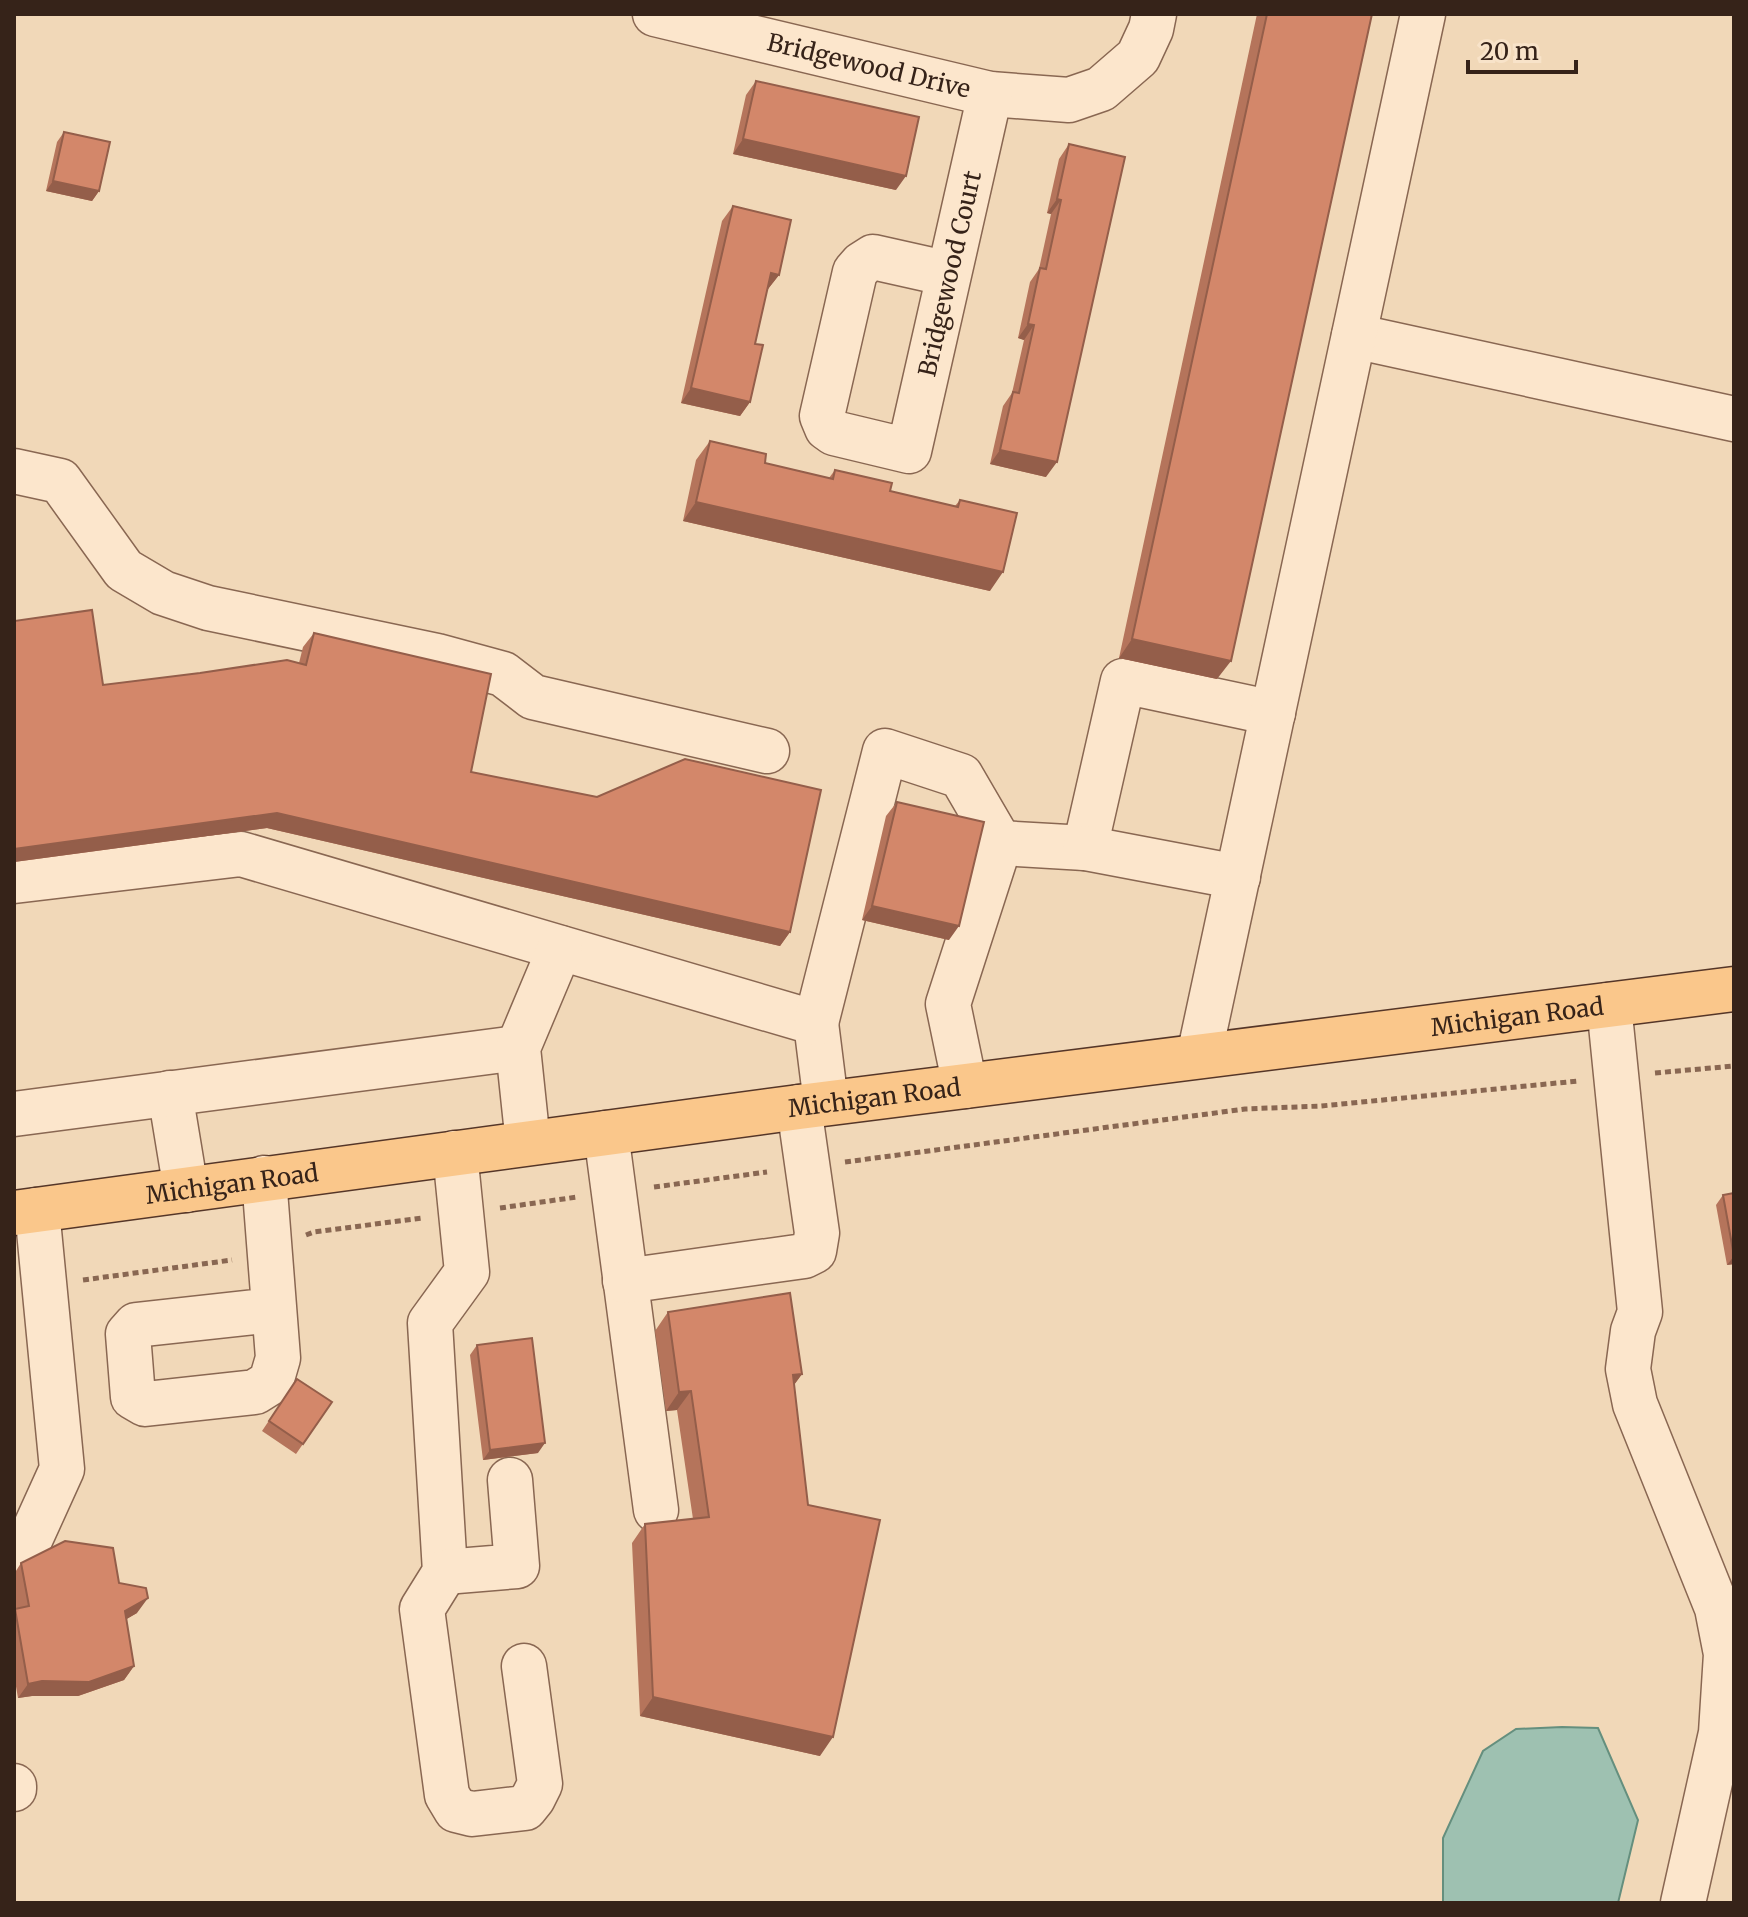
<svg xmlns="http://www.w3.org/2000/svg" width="1748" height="1917" viewBox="0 0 1748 1917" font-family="Merriweather,serif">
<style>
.water{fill:#9ec1b1;stroke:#658f7e;stroke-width:2}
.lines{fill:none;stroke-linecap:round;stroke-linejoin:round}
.minor-casing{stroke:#896752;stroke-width:47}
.major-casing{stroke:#553628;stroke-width:47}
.path{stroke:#896752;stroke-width:5;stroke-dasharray:6 4;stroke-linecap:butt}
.minor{stroke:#fce6cc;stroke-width:44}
.major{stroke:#fac78b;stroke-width:44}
.wall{fill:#b5745b}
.shaded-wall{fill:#945e4a}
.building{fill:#d3876a;stroke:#945e4a;stroke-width:2}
.labels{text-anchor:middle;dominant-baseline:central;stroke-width:6;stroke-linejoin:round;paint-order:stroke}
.street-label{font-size:24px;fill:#362319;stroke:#f8e3c9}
</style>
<rect width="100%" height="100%" fill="#f1d8b8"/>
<path class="water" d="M1562,1727l36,1 40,92 -20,83h-175v-65l40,-87 33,-22z"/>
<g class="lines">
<defs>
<g id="minor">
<path id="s1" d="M655,14l335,80 79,6 32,-11 37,-32 13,-28 3,-15"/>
<path id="s2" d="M949,274l-76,-17 -11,7 -7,8 -33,144 5,12 7,5 75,18 81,-357"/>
<path d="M1354,336l380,83"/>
<path d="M14,471l46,10 64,89 39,23 45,15 229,48 66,18 30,23 234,54"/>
<path d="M1000,843l85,5 38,-167 150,32"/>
<path d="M1085,848l153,29"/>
<path d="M14,881l227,-27 575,169 10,80"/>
<path d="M1609,1005l31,307 -7,19 -5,38 7,35 82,204 9,46 -5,79 -38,170"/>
<path d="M816,1023l69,-272 76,25 39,67 -52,161 17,82"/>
<path d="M1199,1056l224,-1042"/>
<path d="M170,1093l16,97"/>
<path d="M14,1114l504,-66"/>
<path d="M606,1133l50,377"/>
<path d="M528,1143l-10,-95 42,-100"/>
<path d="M455,1153l12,119 -37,51 15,249 -23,37 25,186 9,15 16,4 53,-6 8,-10 7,-14 -16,-118"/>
<path d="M264,1178l14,180 -7,24 -16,10 -110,12 -12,-7 -5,-63 8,-9 138,-15"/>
<path d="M625,1281l179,-25 10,-5 3,-18 -18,-126"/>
<path d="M14,1560l14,-16 34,-75 -25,-259"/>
<path d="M445,1572l72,-6 -7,-86"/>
<path d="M14,1786v3"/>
</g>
<g id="major">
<path id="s3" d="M14,1213l785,-106 935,-118"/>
</g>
</defs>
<use href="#minor" class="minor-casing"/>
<use href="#major" class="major-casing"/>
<path class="path" d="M1655,1073l79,-7
M845,1162l400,-53 76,-3 257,-25
M654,1187l113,-15
M500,1208l77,-11
M306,1235l8,-3 108,-14
M83,1280l149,-20"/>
<use href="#minor" class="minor"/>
<use href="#major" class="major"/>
</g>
<path class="wall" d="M1257,14h115l-155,665 -98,-21z
M756,81l140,109 -163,-36 13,-59z
M64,132l35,59 -7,10 -46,-10 11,-49z
M1069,144l-23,333 -56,-13 13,-58 9,-13 12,-53 -6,-2 12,-56 9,-13 12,-55 -4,-1 12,-54z
M733,206l46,69 -11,14h-1l-12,55 -5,58 -10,14 -59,-13 41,-182z
M710,441l55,22 64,15 6,-8 55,21 65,15 5,-6 30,91 -307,-70 13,-61z
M14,621l89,64 196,-22 4,-16 11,-14 157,139 319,160 -10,14 -513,-118 -253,34z
M897,802l52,138 -87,-20 24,-104z
M1734,1193v71l-7,1 -11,-60 7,-10z
M668,1312l134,62 -8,11 26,371 -180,-40 -8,-173 13,-19 48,-5 -16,-109 -11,1 -11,-80z
M477,1345l61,108 -55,7 -13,-105z
M297,1379l35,23 -36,52 -34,-23z
M21,1563l98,20 18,30 -11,6 8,47 -10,14 -46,16h-46l-14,2 -4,-23v-64l2,-2 -2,-15v-20z"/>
<path class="shaded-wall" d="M743,139l163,37 -10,14 -163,-36z
M53,181l46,10 -7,10 -46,-10z
M1057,199l4,1 -10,14 -4,-1z
M771,273l8,2 -11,14 -7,-2z
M1028,324l6,1 -10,15 -6,-2z
M691,388l59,14 -10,14 -59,-13z
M1000,450l57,12 -11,15 -56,-13z
M696,502l307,70 -13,19 -307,-70z
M1132,639l99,22 -14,18 -98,-21z
M277,813l513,119 -10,14 -513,-118 -253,34v-13z
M872,906l87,20 -10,14 -87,-20z
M1734,1256v8l-7,1z
M802,1374l-14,19 5,-18z
M691,1391l-14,19 -11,1 13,-19z
M545,1443l-7,10 -55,7 7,-10z
M148,1598l-11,15 -22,13 10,-15z
M134,1666l-10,14 -46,16h-46l-14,2 10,-14z
M653,1697l180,40 -13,19 -180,-40z"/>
<path class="building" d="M1267,14h105l-141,647 -99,-22z
M756,81l163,36 -13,59 -163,-37z
M64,132l46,10 -11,49 -46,-10z
M1069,144l56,13 -68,305 -57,-12 13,-58 6,1 15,-68 -6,-1 12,-56 6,1 15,-69 -4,-1z
M733,206l58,14 -12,55 -8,-2 -16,71 8,1 -13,57 -59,-14z
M710,441l56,13 -1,9 68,16 2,-9 57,13 -2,8 68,16 2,-7 57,13 -14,59 -307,-70z
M92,610l11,75 97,-12 87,-13 19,5 8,-32 177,41 -20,98 126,25 88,-38 136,31 -31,142 -513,-119 -263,36v-228z
M897,802l87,20 -25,104 -87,-20z
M1734,1193v63l-11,-61z
M790,1293l12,81 -9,1 15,130 72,15 -47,217 -180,-40 -8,-173 64,-7 -18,-126 -12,1 -11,-80z
M532,1338l13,105 -55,7 -13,-105z
M297,1379l35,23 -29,42 -34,-23z
M65,1541l48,7 6,35 27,5 2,10 -23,13 9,55 -45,16 -47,-1 -14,3 -13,-75 14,-3 -8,-43z"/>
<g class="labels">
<g class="street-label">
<text stroke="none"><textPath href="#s1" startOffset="220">Bridgewood Drive</textPath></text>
<text stroke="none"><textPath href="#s2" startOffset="530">Bridgewood Court</textPath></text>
<text stroke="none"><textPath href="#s3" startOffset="1516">Michigan Road</textPath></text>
<text stroke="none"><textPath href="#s3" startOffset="868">Michigan Road</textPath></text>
<text stroke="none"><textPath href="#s3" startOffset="220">Michigan Road</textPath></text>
</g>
</g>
<rect width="1748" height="1917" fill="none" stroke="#362319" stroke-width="32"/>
<path d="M1468 60v12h108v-12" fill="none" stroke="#362319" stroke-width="4"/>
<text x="1480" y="60" font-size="24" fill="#362319" stroke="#f8e3c9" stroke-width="6" paint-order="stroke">20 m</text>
</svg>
